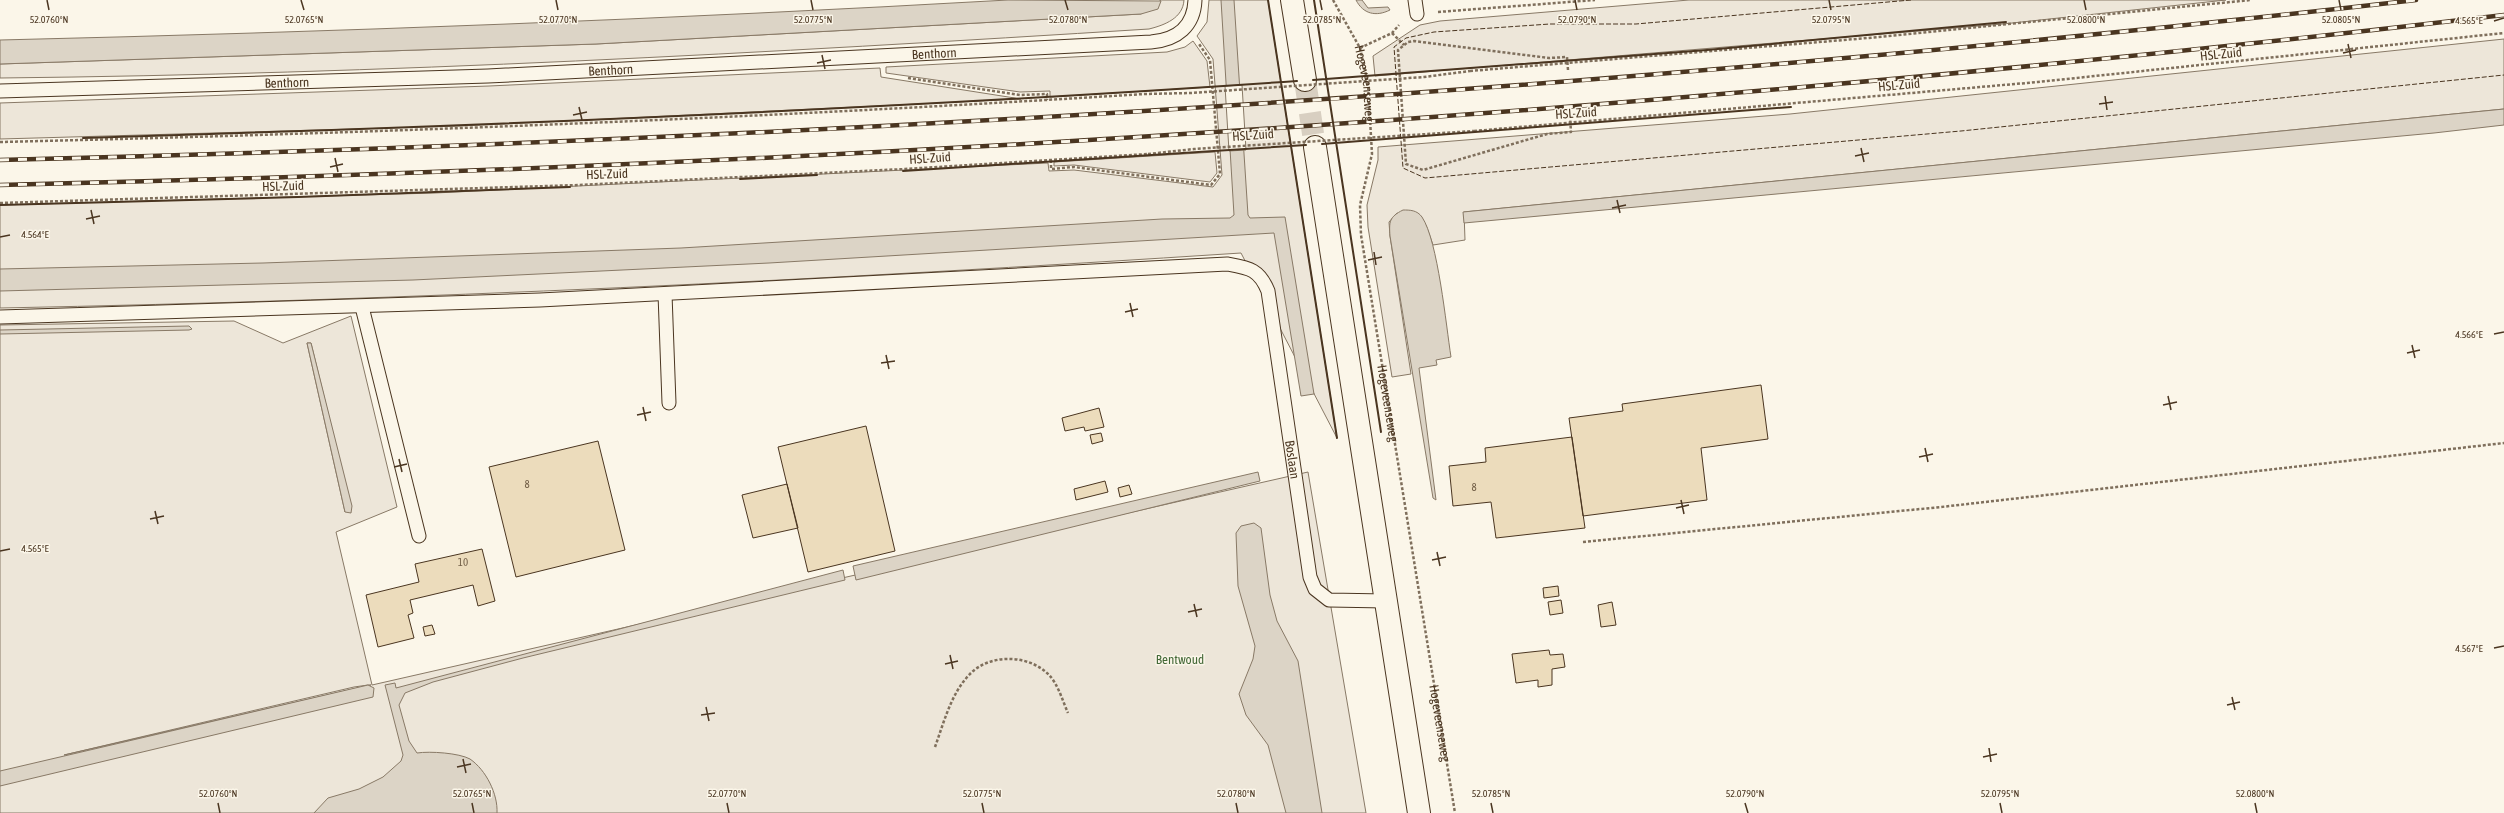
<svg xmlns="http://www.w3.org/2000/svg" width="2504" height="813" viewBox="0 0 2504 813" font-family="'Asap Condensed',sans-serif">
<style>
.green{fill:#ede6d9;stroke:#887966;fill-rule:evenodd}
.water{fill:#dcd4c6;stroke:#887966}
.pier{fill:#fbf6e9;stroke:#887966}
.building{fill:#ecdcbc;stroke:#4a3520}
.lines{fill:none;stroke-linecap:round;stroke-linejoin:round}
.primary-tunnel{stroke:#d8cfc1;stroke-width:22;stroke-dasharray:22 11;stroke-linecap:butt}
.lane-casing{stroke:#4a3520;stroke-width:15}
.primary-casing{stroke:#4a3520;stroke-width:24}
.path{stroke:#7f6f5c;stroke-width:2.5;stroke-dasharray:3 2;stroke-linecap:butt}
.lane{stroke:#fbf6e9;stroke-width:13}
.primary{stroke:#fbf6e9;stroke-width:22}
.rail-casing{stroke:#4a3520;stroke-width:4.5}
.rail{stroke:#fbf6e9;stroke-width:3;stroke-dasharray:9;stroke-linecap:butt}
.path-bridge{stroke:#7f6f5c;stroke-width:2.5;stroke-dasharray:3 2;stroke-linecap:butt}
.fence{stroke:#4a3520;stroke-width:1;stroke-dasharray:5 2;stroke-linecap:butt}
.wall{stroke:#4a3520;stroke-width:2}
.ticks{fill:none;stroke:#4a3520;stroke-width:1.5}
.labels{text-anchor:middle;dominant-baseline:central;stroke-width:3;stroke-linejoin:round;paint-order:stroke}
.number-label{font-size:11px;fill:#725f47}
.street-label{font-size:13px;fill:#4a3520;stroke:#fbf6e9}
.park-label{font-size:13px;fill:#436837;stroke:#fbf6e9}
.ticks-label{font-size:10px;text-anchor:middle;fill:#4a3520;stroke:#fbf6e9;stroke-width:3;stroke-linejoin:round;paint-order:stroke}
</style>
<rect width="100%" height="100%" fill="#fbf6e9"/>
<path class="green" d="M1161,0h23c-1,18 -19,25 -35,29 -382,24 -765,45 -1149,49v-14l596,-20 545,-30z
M1209,0h59l69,438 -96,-185c-413,27 -827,47 -1241,55v-103l435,-12 613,-30 1,8 25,-1 139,17 9,-12 -9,-116 -16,-23 10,-14z
M1689,0h537l-223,24 -628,52 -2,-20 47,-31 20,-4z
M2504,39v70l-1040,103 1,28 -32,5 -7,-20 -29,-12 -8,9 1,14 21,138 -19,3 -24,-150 -1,-22 11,-45v-13l412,-33z
M1193,41l14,20 3,26 -160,10v-6l-30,1 -134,-19v-6l281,-15 18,-5z
M880,68l1,9 140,22 -560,27 -461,13v-36l489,-17z
M1215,152l2,21 -7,9 -136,-17 -20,1v-4z
M351,316l46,191 -61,25 36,153 936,-213 58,341h-1366v-488l234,-4 49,22zM307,343h4l36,148 -2,21zM368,685h3l-307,70 290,-68z"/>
<path class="water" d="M1008,0l153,1 -3,8 -17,5 -545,30 -596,20v-24c336,-8 672,-21 1008,-40z
M1221,0h13l14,215 2,3 35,-1 29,177 -13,2 -27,-163 -505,30 -356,17 -413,11v-22l263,-6 418,-15 481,-29 68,-1 4,-3z
M1356,0h6l6,8 20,-1 2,3c-14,7 -27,4 -34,-10z
M2504,109v16l-70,8 -970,90 -1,-11z
M1403,210c7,0 14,0 19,7 16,24 24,108 29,140l-15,3 1,5 -18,3 17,132 -3,-2 -43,-262c-1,-14 -1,-19 13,-26z
M189,326l3,3 -3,1 -189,4v-4z
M307,343h4l41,163 -1,7 -6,-1z
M1258,472l2,9 -404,99 -3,-14z
M1254,523l7,5 9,67 7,26 21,40 24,152h-36l-18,-68 -22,-30 -7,-21 14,-35 2,-13 -17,-60 -2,-53 5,-7z
M843,570l2,10 -322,78 -90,24 -28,11 -6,12 10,36 8,12c13,-2 42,0 53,6 16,11 28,35 27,54h-183l14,-15 31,-9 24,-12 18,-16 2,-6 -18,-70 10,-2 1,5z
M368,685l6,3 -1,9 -373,89v-15z"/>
<path class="pier" d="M1242,85l4,65 -17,1 -4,-65z"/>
<path class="building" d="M1761,385l7,54 -67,9 6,52 -124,16 -14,-98 54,-7 -1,-7z
M1099,408l5,19 -19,4 -1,-4 -19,4 -3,-13z
M866,426l29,125 -87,21 -30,-125z
M1101,433l2,8 -11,3 -2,-9z
M1572,437l13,91 -89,10 -5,-36 -38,4 -4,-40 37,-4 -1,-14z
M598,441l27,109 -109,27 -27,-110z
M1105,481l3,11 -32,8 -2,-11z
M787,484l11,44 -45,10 -11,-43z
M1129,485l3,9 -12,3 -2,-9z
M482,549l13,52 -17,5 -5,-21 -63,15 3,13 -5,2 6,23 -36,9 -12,-52 53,-13 -4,-18z
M1558,586l1,10 -15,2 -1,-10z
M1561,600l2,13 -13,2 -2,-13z
M1612,602l4,23 -15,2 -3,-22z
M432,625l3,9 -10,2 -2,-9z
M1549,650l1,5 13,-1 2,13 -13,2v16l-14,2v-7l-22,3 -4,-29z"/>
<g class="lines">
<path class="primary-tunnel" d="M1305,80l10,67"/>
<defs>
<g id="lane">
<path d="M1415,0l2,14"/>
<path id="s2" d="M0,91l488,-15 663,-34c26,-2 43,-16 44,-42"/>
<path d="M665,294l4,109"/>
<path d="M362,307l57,229"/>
<path id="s3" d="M0,317l540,-17 687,-36c22,4 32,5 41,27l42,286 5,12 14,11 57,1"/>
</g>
<path id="primary" d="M1292,0l13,80
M1315,147l104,666"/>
</defs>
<use href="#lane" class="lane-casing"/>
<use href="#primary" class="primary-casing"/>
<g class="path">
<path id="s1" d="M1333,0l27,48 8,36 4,70 -12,51 1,30 94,578"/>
<path d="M1438,12l157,-12"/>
<path d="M1392,33l12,12"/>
<path d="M1360,48l32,-15 7,-8"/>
<path d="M1568,70l-1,-13 -18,1 -135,-17 -6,1 -10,8 8,114 17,6 124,-36 24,-2 -1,-15"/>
<path d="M1470,71l398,-33 383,-38"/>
<path d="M908,78l112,17 27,-1v6"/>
<path d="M1474,131l564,-49 466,-49"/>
<path d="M0,142c382,-9 763,-24 1144,-48"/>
<path d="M1051,160v9l23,-2 137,18 9,-11 -10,-114 -11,-16"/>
<path d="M0,203l579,-18 326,-16 243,-15"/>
<path d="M1583,542l358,-35 563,-64"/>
<path d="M935,747c9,-25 16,-53 34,-72 20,-22 60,-21 80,0 9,9 14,27 19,38"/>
</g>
<use href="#lane" class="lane"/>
<use href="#primary" class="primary"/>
<defs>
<path id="rail" d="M0,160c807,-20 1613,-68 2416,-160
M0,185c836,-19 1673,-72 2504,-170"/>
</defs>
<use href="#rail" class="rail-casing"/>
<use href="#rail" class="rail"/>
<path class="path-bridge" d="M1144,94l47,-1 233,-16 46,-6
M1148,154l46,-5 280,-18"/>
<path class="fence" d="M1911,0l-275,24h-86l-116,8 -28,6 -12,9 9,121 22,10 536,-47 543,-56"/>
<path class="wall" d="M1268,0l69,438
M1314,0l67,432
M1313,80l394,-30 299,-28
M83,138c405,-12 810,-29 1214,-57
M1322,144l469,-37
M903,171l403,-26
M740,179l77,-4
M0,205l298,-8 272,-10"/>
</g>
<path class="ticks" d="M47,0l2,10M301,0l3,10M556,0l2,10M811,0l2,10M1065,0l3,10M1320,0l2,10M1575,0l2,10M1829,0l2,10M2084,0l2,10M2339,0l2,10M2494,21l10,-3M2348,44l3,14M2343,53l13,-3M822,55l3,14M817,63l14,-3M2105,96l2,14M2099,104l14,-2M579,107l3,13M573,115l14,-3M1861,148l3,14M1855,156l14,-3M335,158l3,14M330,167l13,-3M1617,200l3,13M1612,208l14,-3M91,210l3,14M86,219l14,-3M0,237l10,-2M1374,252l2,13M1368,260l14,-3M1130,303l3,14M1125,312l13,-3M2494,334l10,-2M2412,345l3,13M2407,353l13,-3M886,355l3,14M881,363l14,-2M2168,396l3,14M2163,405l14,-3M643,407l3,14M637,415l14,-3M1925,448l3,14M1919,457l14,-3M399,459l3,13M394,467l13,-3M1681,500l3,14M1676,508l13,-3M155,511l3,13M150,519l14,-3M0,551l10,-2M1437,552l3,14M1432,560l14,-3M1194,604l3,13M1188,612l14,-3M2494,648l10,-2M950,655l3,14M945,664l13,-3M2232,697l3,13M2227,705l13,-3M706,707l3,14M701,715l14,-2M1989,748l2,14M1983,757l14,-3M463,759l3,14M457,767l14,-3M218,803l2,10M472,803l2,10M727,803l2,10M982,803l2,10M1236,803l2,10M1491,803l2,10M1745,803l3,10M2000,803l2,10M2255,803l2,10"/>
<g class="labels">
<g class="number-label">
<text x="527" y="484">8</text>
<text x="1474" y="487">8</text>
<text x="463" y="562">10</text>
</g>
<g class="street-label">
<text stroke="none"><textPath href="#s2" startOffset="935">Benthorn</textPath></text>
<text transform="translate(2221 54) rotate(-6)">HSL-Zuid</text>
<text stroke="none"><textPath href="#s2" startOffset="611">Benthorn</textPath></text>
<text stroke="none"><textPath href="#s2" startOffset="287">Benthorn</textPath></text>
<text stroke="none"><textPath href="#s1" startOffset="91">Hogeveenseweg</textPath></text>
<text transform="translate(1899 85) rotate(-5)">HSL-Zuid</text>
<text transform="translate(1576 113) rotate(-4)">HSL-Zuid</text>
<text transform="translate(1253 135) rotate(-4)">HSL-Zuid</text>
<text transform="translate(930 158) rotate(-4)">HSL-Zuid</text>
<text transform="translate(607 174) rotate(-2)">HSL-Zuid</text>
<text transform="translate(283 186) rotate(-2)">HSL-Zuid</text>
<text stroke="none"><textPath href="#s1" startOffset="415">Hogeveenseweg</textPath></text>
<text stroke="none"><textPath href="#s3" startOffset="1451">Boslaan</textPath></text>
<text stroke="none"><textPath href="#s1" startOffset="739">Hogeveenseweg</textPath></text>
</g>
<g class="park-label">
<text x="1180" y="659">Bentwoud</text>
</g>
</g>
<g class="ticks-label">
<text x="49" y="23">52.0760°N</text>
<text x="304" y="23">52.0765°N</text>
<text x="558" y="23">52.0770°N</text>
<text x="813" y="23">52.0775°N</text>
<text x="1068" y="23">52.0780°N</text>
<text x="1322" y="23">52.0785°N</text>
<text x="1577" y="23">52.0790°N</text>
<text x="1831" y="23">52.0795°N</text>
<text x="2086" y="23">52.0800°N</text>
<text x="2341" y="23">52.0805°N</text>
<text x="2469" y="24">4.565°E</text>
<text x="35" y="238">4.564°E</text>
<text x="2469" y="338">4.566°E</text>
<text x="35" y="552">4.565°E</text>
<text x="2469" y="652">4.567°E</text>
<text x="218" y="797">52.0760°N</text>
<text x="472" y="797">52.0765°N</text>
<text x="727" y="797">52.0770°N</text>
<text x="982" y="797">52.0775°N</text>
<text x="1236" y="797">52.0780°N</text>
<text x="1491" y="797">52.0785°N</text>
<text x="1745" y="797">52.0790°N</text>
<text x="2000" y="797">52.0795°N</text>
<text x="2255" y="797">52.0800°N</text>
</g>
</svg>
